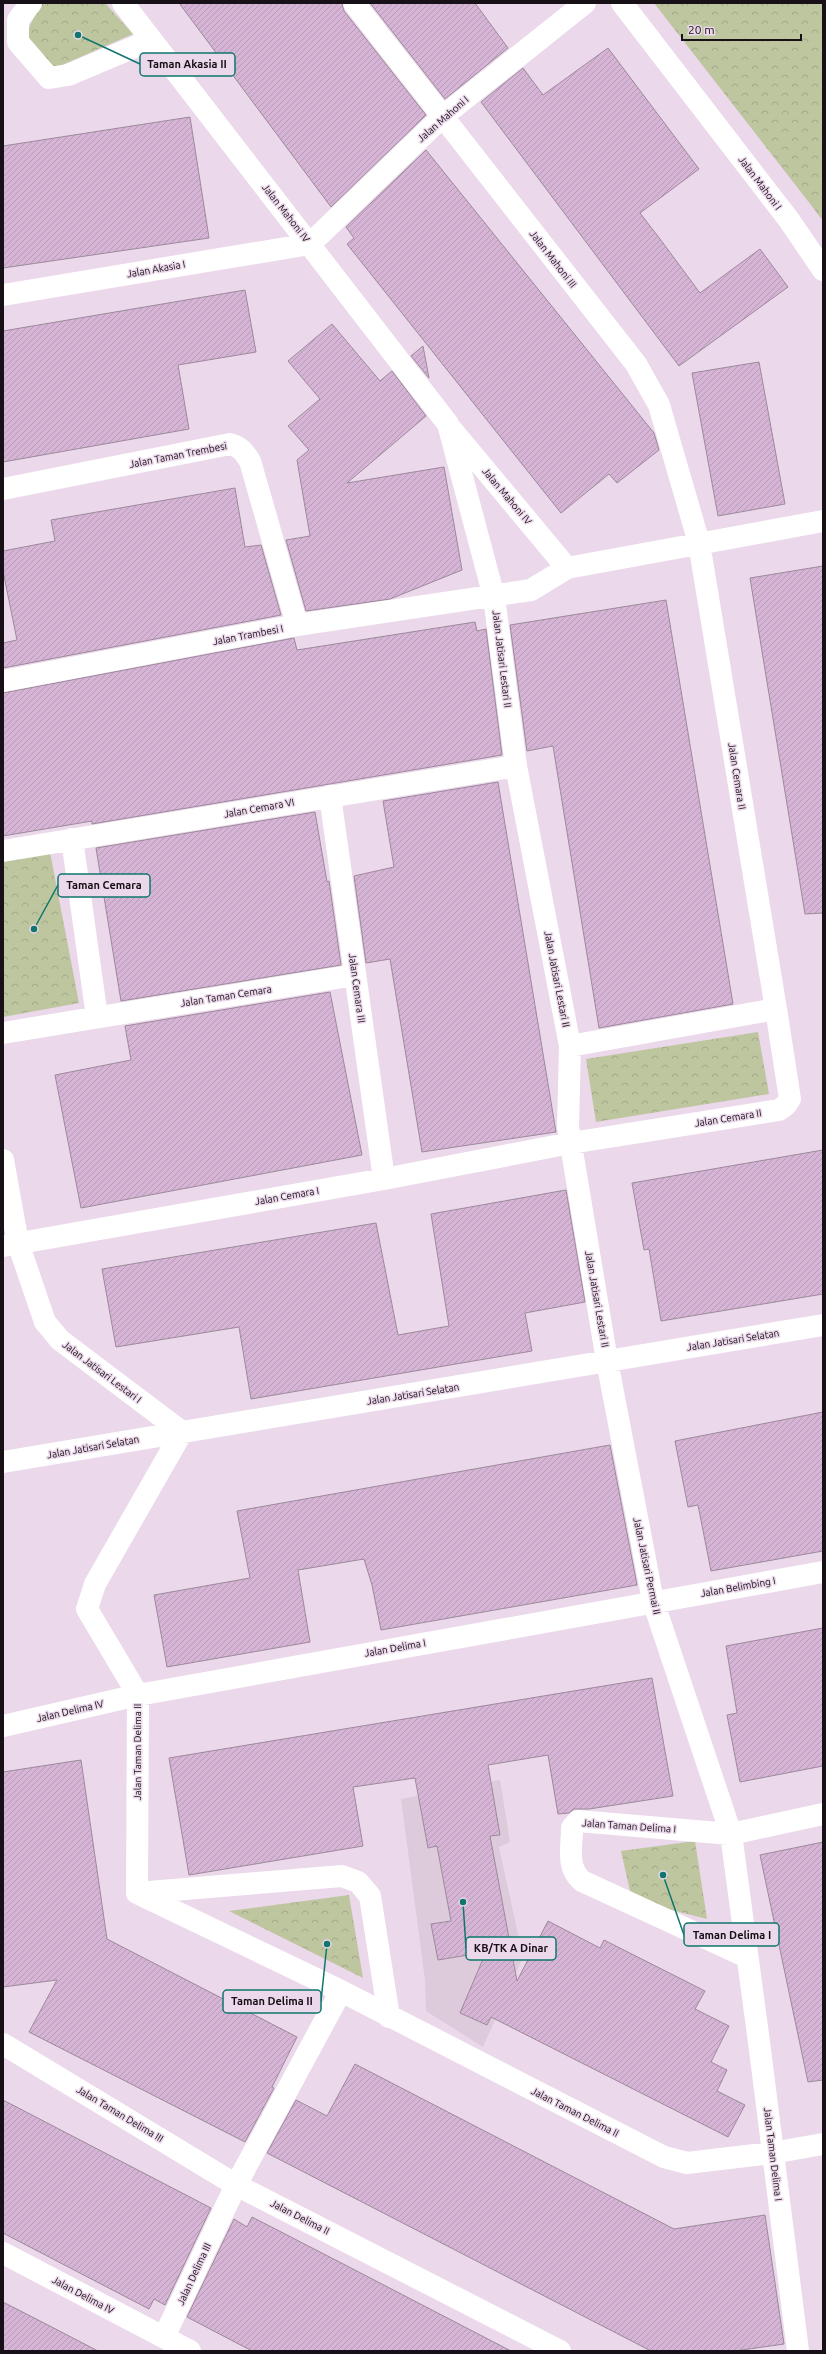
<svg xmlns="http://www.w3.org/2000/svg" width="826" height="2354" viewBox="0 0 826 2354" font-family="Ubuntu,sans-serif">
<style>
.education{fill:#ddcada}
.forest{fill:url(#forest-crowns)}
.building{fill:url(#building-hatch);stroke:#9c8a9b}
.lines{fill:none;stroke-linecap:round;stroke-linejoin:round}
.minor{stroke:#fff;stroke-width:22}
.labels{text-anchor:middle;dominant-baseline:central;stroke-width:3;stroke-linejoin:round;paint-order:stroke}
.street-label{font-size:10px;fill:#171016;stroke:#ebd8ea}
.leader{fill:none;stroke:#0f766e;stroke-width:1.5}
.callout-dot{fill:#0f766e;stroke:#ebd8ea;stroke-width:1.5}
.callout{fill:#ebd8ea;stroke:#0f766e;stroke-width:1.5}
.callout-label{font-size:11px;text-anchor:middle;font-weight:bold;fill:#171016}
</style>
<defs>
<pattern id="forest-crowns" width="20" height="18" patternUnits="userSpaceOnUse"><rect width="20" height="18" fill="#bec6a0"/><path d="M2 6a3 3 0 1 1 6 0M12 15a3 3 0 1 1 6 0" fill="none" stroke="#a3a989"/></pattern>
<pattern id="building-hatch" width="6" height="6" patternUnits="userSpaceOnUse"><rect width="6" height="6" fill="#d6b4d5"/><path d="M-1 1l2-2M0 6l6-6M5 7l2-2" fill="none" stroke="#b79ab6"/></pattern>
</defs>
<rect width="100%" height="100%" fill="#ebd8ea"/>
<path class="education" d="M500,1780l10,62 -11,5 24,110 -40,90 -57,-36 -1,-31 -24,-181z"/>
<path class="forest" d="M41,3h64l28,31 -80,35 -28,-33z
M654,3h169v218l-12,-16z
M49,847l30,156 -76,14v-162z
M758,1032l11,62 -173,28 -10,-63z
M695,1841l12,78 -75,-19 -11,-49z
M349,1895l14,83 -134,-67z"/>
<path class="building" d="M179,3h163l2,8 82,104 -95,92z
M370,3h105l33,45 -63,51z
M608,48l91,121 -59,44 23,30 37,50 60,-44 28,38 -109,79 -198,-264 42,-34 20,27z
M190,117l19,121 -206,30v-122z
M426,150l228,283 5,17 -42,33 -8,-9 -48,39 -214,-269 7,-6 -8,-11z
M245,290l11,62 -78,13 11,64 -186,33v-131z
M332,324l48,57 12,-10 34,45 -79,67 97,-16 18,103 -72,29 -84,12 -20,-71 24,-4 -13,-76 12,-10 -21,-24 32,-27 -32,-38z
M423,346l6,32 -18,-22z
M759,362l26,142 -67,12 -26,-143z
M235,488l10,59 16,-2 20,70 -278,53v-25l14,-3 -14,-69v-20l52,-10 -4,-21z
M823,566v347l-18,1 -55,-336z
M666,600l67,404 -134,24 -46,-282 -26,5 -17,-126z
M475,622l2,9 9,-2 16,126 -410,69v-3l-89,15v-143l291,-55 3,12z
M498,782l58,350 -134,20 -32,-193 -24,4 -12,-87 40,-9 -11,-66z
M315,812l12,70 2,-1 12,84 -220,36 -25,-153z
M330,992l32,163 -281,53 -26,-133 76,-15 -6,-34z
M823,1150v144l-162,27 -12,-72 -5,1 -12,-67z
M566,1190l19,112 -60,11 7,38 -281,48 -12,-72 -123,20 -14,-78 274,-46 22,112 51,-9 -18,-112z
M823,1412v139l-112,20 -13,-66 -10,2 -13,-66z
M610,1445l27,140 -256,45 -9,-45 -8,-26 -66,11 12,72 -143,25 -13,-72 96,-17 -13,-67z
M823,1628v138l-83,16 -13,-67 10,-2 -11,-67z
M652,1678l21,118 -84,13h-15l-5,4 -11,1 -10,-59 -60,10 12,70 -10,1 27,145 31,-60 52,27 4,-8 101,51 -10,18 34,17 -18,36 16,8 -10,21 28,14 -17,32 -237,-120 -4,8 -27,-12 26,-61 -48,8 -7,-36 20,-3 -14,-75 -9,2 -13,-70 -62,9 10,59 -174,29 -20,-117z
M81,1760l26,179 190,98 -25,50 2,1 -29,54 -216,-110 28,-52 -54,7v-215z
M823,1842v238l-15,2 -48,-227z
M355,2064l319,165 91,-14 19,129 -49,7h-84l-384,-198 29,-53 31,16z
M3,2100l208,108 -46,97 -11,-6 -5,10 -146,-76z
M252,2217l99,51 160,83h-259l-65,-34 47,-98 13,8z
M3,2302l39,20 56,29h-95z"/>
<g class="lines">
<path class="minor" d="M31,3l-13,17v22l31,36 19,-3 83,-35
M123,3l325,421 46,173 22,169 54,280 -2,81 39,234 46,240 78,233 28,208 39,309
M354,3l282,361 23,41 40,138 77,466
M622,3l167,217 34,50
M3,295l307,-51 132,-127 143,-114
M452,430l115,138
M3,489l227,-45c11,3 14,8 20,17l47,164
M3,681l294,-56 234,-35 36,-22 256,-47
M330,796l54,383
M72,839l25,178
M3,851l513,-85
M3,1033l352,-58
M3,1160l15,83 27,79 15,18 122,92 -87,152 -8,25 51,86 -1,198 204,98 323,166 23,6 85,-10 51,-9
M3,1246l381,-67 187,-36 208,-33 7,-5 4,-6 -14,-90 -206,37
M3,1462l820,-137
M3,1726l135,-31 685,-123
M137,1893l205,-17 16,6 12,14 19,121
M747,1957l-165,-76c-16,-14 -10,-33 -10,-53l6,-7 153,13 92,-20
M3,2044l233,141 324,166
M3,2253l187,98
M164,2337l72,-152 105,-194"/>
</g>
<g class="labels">
<g class="street-label">
<text transform="translate(443 119) rotate(-41)">Jalan Mahoni I</text>
<text transform="translate(760 183) rotate(53)">Jalan Mahoni I</text>
<text transform="translate(286 213) rotate(52)">Jalan Mahoni IV</text>
<text transform="translate(553 259) rotate(52)">Jalan Mahoni III</text>
<text transform="translate(156 269) rotate(-10)">Jalan Akasia I</text>
<text transform="translate(178 455) rotate(-11)">Jalan Taman Trembesi</text>
<text transform="translate(507 496) rotate(50)">Jalan Mahoni IV</text>
<text transform="translate(248 635) rotate(-11)">Jalan Trambesi I</text>
<text transform="translate(502 659) rotate(83)">Jalan Jatisari Lestari II</text>
<text transform="translate(737 776) rotate(81)">Jalan Cemara II</text>
<text transform="translate(259 808) rotate(-10)">Jalan Cemara VI</text>
<text transform="translate(557 979) rotate(79)">Jalan Jatisari Lestari II</text>
<text transform="translate(357 988) rotate(82)">Jalan Cemara III</text>
<text transform="translate(226 996) rotate(-9)">Jalan Taman Cemara</text>
<text transform="translate(728 1118) rotate(-9)">Jalan Cemara II</text>
<text transform="translate(287 1196) rotate(-10)">Jalan Cemara I</text>
<text transform="translate(597 1299) rotate(80)">Jalan Jatisari Lestari II</text>
<text transform="translate(733 1340) rotate(-9)">Jalan Jatisari Selatan</text>
<text transform="translate(102 1372) rotate(37)">Jalan Jatisari Lestari I</text>
<text transform="translate(413 1394) rotate(-9)">Jalan Jatisari Selatan</text>
<text transform="translate(93 1447) rotate(-10)">Jalan Jatisari Selatan</text>
<text transform="translate(647 1566) rotate(78)">Jalan Jatisari Permai II</text>
<text transform="translate(738 1587) rotate(-10)">Jalan Belimbing I</text>
<text transform="translate(395 1648) rotate(-10)">Jalan Delima I</text>
<text transform="translate(70 1711) rotate(-13)">Jalan Delima IV</text>
<text transform="translate(137 1752) rotate(-90)">Jalan Taman Delima II</text>
<text transform="translate(629 1826) rotate(4)">Jalan Taman Delima I</text>
<text transform="translate(575 2112) rotate(27)">Jalan Taman Delima II</text>
<text transform="translate(120 2114) rotate(31)">Jalan Taman Delima III</text>
<text transform="translate(773 2154) rotate(83)">Jalan Taman Delima I</text>
<text transform="translate(300 2217) rotate(27)">Jalan Delima II</text>
<text transform="translate(194 2274) rotate(-65)">Jalan Delima III</text>
<text transform="translate(83 2295) rotate(28)">Jalan Delima IV</text>
</g>
</g>
<path class="leader" d="M78 35L140 64M34 929L58 885M663 1875L684 1935M463 1902L466 1948M327 1944L321 2001"/>
<g class="callout-dot">
<circle cx="78" cy="35" r="4"/>
<circle cx="34" cy="929" r="4"/>
<circle cx="663" cy="1875" r="4"/>
<circle cx="463" cy="1902" r="4"/>
<circle cx="327" cy="1944" r="4"/>
</g>
<g class="callout">
<rect x="140" y="53" width="95" height="23" rx="4"/>
<rect x="58" y="874" width="92" height="23" rx="4"/>
<rect x="684" y="1923" width="95" height="23" rx="4"/>
<rect x="466" y="1937" width="90" height="23" rx="4"/>
<rect x="223" y="1990" width="98" height="23" rx="4"/>
</g>
<g class="callout-label">
<text x="187" y="68">Taman Akasia II</text>
<text x="104" y="889">Taman Cemara</text>
<text x="732" y="1939">Taman Delima I</text>
<text x="511" y="1952">KB/TK A Dinar</text>
<text x="272" y="2005">Taman Delima II</text>
</g>
<rect width="826" height="2354" fill="none" stroke="#171016" stroke-width="8"/>
<path d="M682 34v6h119v-6" fill="none" stroke="#171016" stroke-width="2"/>
<text x="688" y="34" font-size="12" fill="#171016" stroke="#ebd8ea" stroke-width="3" paint-order="stroke">20 m</text>
</svg>
